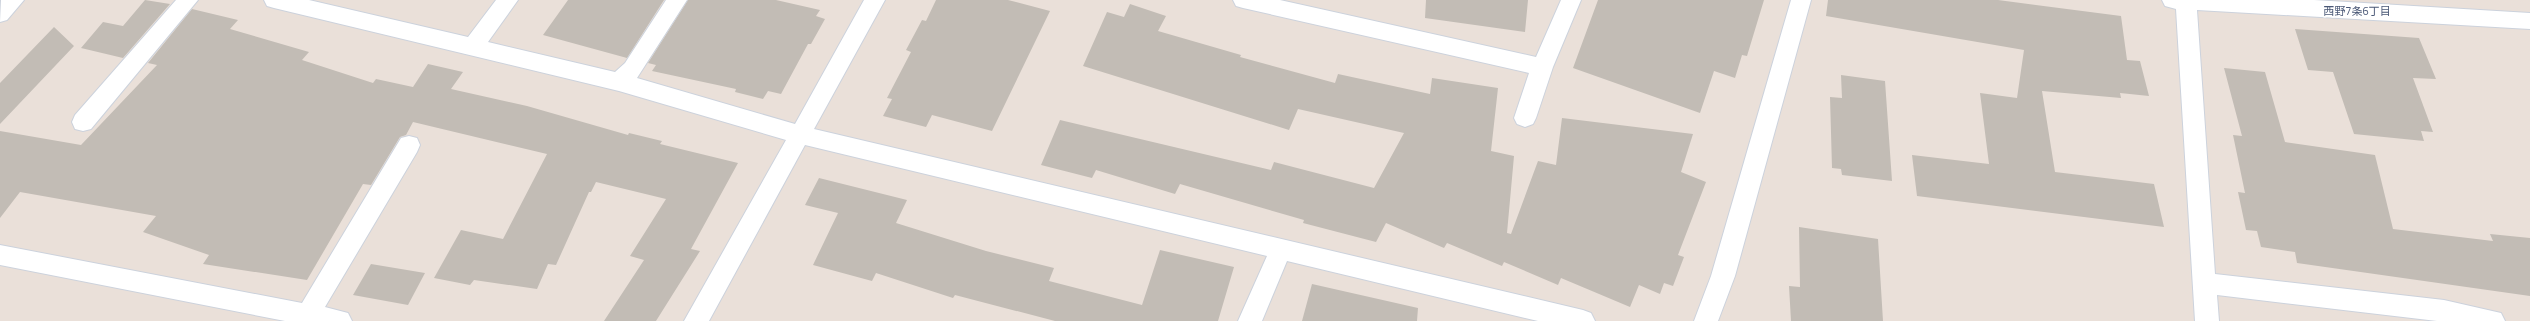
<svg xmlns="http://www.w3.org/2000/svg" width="2530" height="321" viewBox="0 0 2530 321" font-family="'Titillium Web','Noto Sans JP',sans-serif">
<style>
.building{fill:#c2bcb5}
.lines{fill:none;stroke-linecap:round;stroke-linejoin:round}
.minor-casing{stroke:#ccd2dc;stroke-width:2}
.minor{fill:#fff;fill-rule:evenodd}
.labels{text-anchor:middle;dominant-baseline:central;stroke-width:3;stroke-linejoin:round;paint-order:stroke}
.neighbourhood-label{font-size:11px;fill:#4a5876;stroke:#fff}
</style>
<rect width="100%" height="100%" fill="#eae0d9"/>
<path class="building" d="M145,0l25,4 -47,54 -42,-10 22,-26 20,4z
M568,0h96l-37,58 -84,-23z
M688,0h88l44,10 -4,6 9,3 -14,25h-3l-27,50 -13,-3 -5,8 -28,-7 1,-3 -84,-18 4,-6 -8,-2z
M936,0h72l42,11 -58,120 -60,-16 -6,12 -43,-11 9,-17 -5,-1 24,-46 -5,-2 16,-30 4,1z
M1426,0h102l-3,32 -100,-14z
M1598,0h166l-17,56 -5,-1 -7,23 -21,-7 -14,42 -127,-45z
M1828,0h170l123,16 6,44 13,1 9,35 -29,-3 1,5 -79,-7 13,81 99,12 10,43 -247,-31 -5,-41 77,9 -9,-71 37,5 7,-48 -198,-34z
M1130,4l36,12 -8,15 83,24 -1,2 95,26 3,-9 92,20 2,-16 66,10 -7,63 23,5 -7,77 4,1 27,-73 18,4 6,-47 131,16 -12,38 25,10 -28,73 6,2 -11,29 -9,-3 -4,11 -21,-9 -9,22 -69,-29 -3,7 -54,-23 -2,4 -55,-23 -3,5 -58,-25 -10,19 -73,-19 1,-3 -124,-36 -5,10 -79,-24 -4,8 -51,-13 19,-45 211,50 3,-8 100,26 30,-55 -106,-24 -9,21 -206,-64 24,-54 17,5z
M192,9l46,11 -8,9 79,23 -7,8 71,23 3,-4 37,8 15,-23 35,8 -12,17 76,17 101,29 1,-2 33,8 -2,3 78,19 -47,86 9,2 -44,70h-52l40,-61 -14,-4 36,-57 -70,-17 -5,10h-2l-33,73 -8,-1 -11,25 -63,-9 -4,5 -36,-7 27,-48 42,9 44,-85 -134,-32 -7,13 -6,2 -29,48 -8,-1 -56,96 -104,-16 6,-9 -66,-23 13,-16 -136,-24 -20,26v-87l81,14 76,-80 -9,-2z
M54,27l20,19 -74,78v-41z
M2295,29l124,9 17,41 -23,-1 20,54 -12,-1 3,10 -70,-7 -21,-62 -25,-2z
M2224,68l41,4 20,70 90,13 18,74 100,12 -3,-7 40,4v58l-233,-33 -2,-11 -34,-5 -4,-16 -11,-1 -8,-38 7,1 -12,-58 9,1z
M1841,75l44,6 7,100 -50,-6 -1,-6 -9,-1 -2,-71 12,1z
M819,178l88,22 -11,23 90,28 68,17 -5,13 93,24 18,-55 74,17 -16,54h-163l-100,-26 -2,3 -77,-25 -4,8 -59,-16 25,-52 -33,-8z
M1799,227l79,12 5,82h-92l-2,-35 11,1z
M371,264l54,9 -17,32 -55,-10z
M1312,284l106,24 -1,13h-115z"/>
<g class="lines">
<defs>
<path id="minor" d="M24,0l-17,20 -7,2 1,-22z
M176,0h22l-107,129 -8,2 -8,-2 -3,-7 3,-7z
M264,0h45l159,37 28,-37h22l-30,42 127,30 10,-9 41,-63h21l-50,78 158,46 69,-124h21l-71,129 769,181 8,3 4,8h-57l-251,-60 -25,60h-24l29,-65 -462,-111 -96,176h-25l102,-181 -167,-49 -345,-83 -7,-2z
M1233,0h47l256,57 25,-57h20l-28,67 -17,51 -3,6 -8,3 -8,-3 -3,-6 15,-45 -286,-65 -7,-2z
M1791,0h20l-76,276 -17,45h-24l17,-45z
M2162,0h152l216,13v16l-333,-19 18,264 229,26 57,13 4,8h-68l-220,-26 2,26h-24l-19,-312 -11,-3z
M409,136l8,2 3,7 -3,7 -92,155 23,6 4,8h-67l-285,-56v-20l302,58 99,-165z"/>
</defs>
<use href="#minor" class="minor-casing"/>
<use href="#minor" class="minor"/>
</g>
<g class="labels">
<g class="neighbourhood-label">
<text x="2357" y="11">西野7条6丁目</text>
</g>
</g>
</svg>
